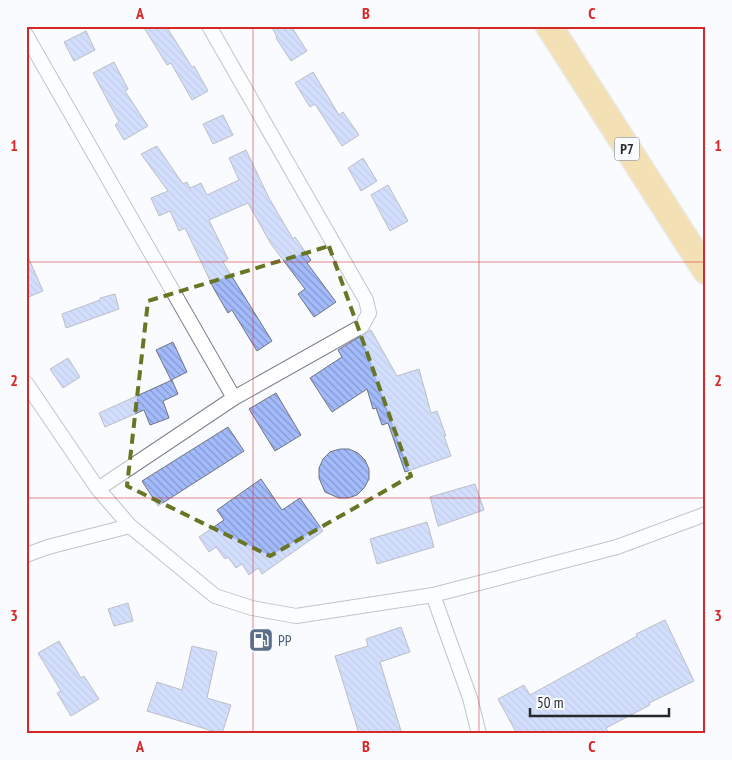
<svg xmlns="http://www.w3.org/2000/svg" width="732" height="760" viewBox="0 0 732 760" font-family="'PT Sans Narrow',sans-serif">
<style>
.building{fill:url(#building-back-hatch);stroke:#71747d}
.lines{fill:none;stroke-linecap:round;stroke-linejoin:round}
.street-casing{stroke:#7e818a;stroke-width:16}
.highway-casing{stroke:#d8d8d9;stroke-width:29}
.street{stroke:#fff;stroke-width:14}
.highway{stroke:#eebe5c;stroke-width:26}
.marked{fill:none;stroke:#687623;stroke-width:4;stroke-dasharray:10 6;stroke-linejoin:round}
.grid{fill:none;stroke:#d62828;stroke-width:1;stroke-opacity:0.55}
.labels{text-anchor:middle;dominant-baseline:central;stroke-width:4.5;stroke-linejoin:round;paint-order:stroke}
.shield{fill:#f9fbff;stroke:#65676b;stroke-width:1}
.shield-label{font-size:14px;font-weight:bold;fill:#26282b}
.service-label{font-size:15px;fill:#4e5e75;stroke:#f9fbff;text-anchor:start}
.neatline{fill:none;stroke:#d62828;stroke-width:2}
.grid-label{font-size:16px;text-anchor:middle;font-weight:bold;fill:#d62828}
</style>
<defs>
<pattern id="building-back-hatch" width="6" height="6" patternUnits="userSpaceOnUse" patternTransform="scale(1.25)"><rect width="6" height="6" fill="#a3bbfc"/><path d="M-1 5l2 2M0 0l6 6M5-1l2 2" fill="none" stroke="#8598cc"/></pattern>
</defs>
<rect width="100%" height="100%" fill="#f9fbff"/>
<path class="building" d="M143,26h23l26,41 2,-1 14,25 -16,9 -21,-37 -4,2z
M271,26h20l16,25 -16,10 -15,-23 1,-1z
M86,31l9,19 -21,11 -10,-19z
M114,62l14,27 -3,2 23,35 -24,14 -9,-15 4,-3 -26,-49z
M313,72l26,43 4,-3 16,23 -17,11 -27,-42 -5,3 -15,-24z
M223,115l10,20 -20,9 -10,-20z
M157,146l26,38 4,-2 3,6 11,-5 6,12 32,-15 -10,-22 17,-8 23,48 24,41 2,-2 16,23 -4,3 29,39 -22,15 -16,-23 7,-5 -34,-45 -23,-41 -39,17 19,39 -5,3 49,79 -15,10 -25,-41 -4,3 -14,-24 -29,-61 -6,3 -9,-20 -11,5 -8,-18 17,-7 -27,-37z
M363,158l14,23 -16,10 -13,-23z
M388,185l20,36 -18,10 -19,-36z
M26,252l17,39 -17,7z
M115,294l4,15 -53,19 -4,-14 38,-14v-2z
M371,330l26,46 22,-7 12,44 6,-2 9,25h-2l7,20 -46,16 -17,-49 -6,2 -6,-17 -3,1 -6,-20 -35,23 -22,-34 32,-21 -4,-7z
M173,342l14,30 -16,8 -15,-30z
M68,358l12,19 -17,11 -13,-19z
M172,380l6,14 -15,7 6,17 -19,7 -6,-15 -39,17 -6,-14z
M276,393l25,42 -26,16 -26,-42z
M228,427l16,24 -86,55 -16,-25z
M340,449h9l9,4 7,7 4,9v10l-5,9 -7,7 -9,3h-9l-14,-6 -6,-14v-10l4,-9 7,-7z
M261,479l21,31 18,-12 23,33 -61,43 -4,-6 -9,7 -7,-11 -6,4 -8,-11 -3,2 -9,-12 -7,5 -10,-15 25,-17 -7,-10z
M475,484l9,26 -46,16 -8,-29z
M427,522l7,25 -57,17 -7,-25z
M128,603l5,18 -19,5 -6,-17z
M665,620l29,61 -45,22 1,2 -44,23 3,6h-92l-19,-35 26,-14 6,10 107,-59 -1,-2z
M401,627l9,25 -30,10 22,72h-43l-24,-78 33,-10 -2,-7z
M59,641l22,37 3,-2 15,23 -28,17 -14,-23 4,-2 -23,-38z
M192,646l25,6 -10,46 24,7 -9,29 -75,-23 10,-29 25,8z"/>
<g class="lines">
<defs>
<path id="street" d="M26,35l208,363
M26,383l72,106 32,37 85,70 37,12 44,8 137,-21 184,-48 89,-33
M98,489l136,-91 128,-72 7,-13 -3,-13 -157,-274
M26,555l22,-8 82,-21
M433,595l37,103 9,36"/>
<path id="highway" d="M549,26l157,245"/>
</defs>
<use href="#street" class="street-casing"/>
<use href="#highway" class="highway-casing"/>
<use href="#street" class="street"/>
<use href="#highway" class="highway"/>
</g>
<path d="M0 0H732V760H0ZM329,246l82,230 -141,80 -143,-70 21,-185z" fill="#f9fbff" fill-opacity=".55" fill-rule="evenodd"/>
<path class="marked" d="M329,246l82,230 -141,80 -143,-70 21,-185z"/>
<path class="grid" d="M253,26v708M479,26v708M26,262h680M26,498h680"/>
<defs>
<symbol id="fuel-square" viewBox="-11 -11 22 22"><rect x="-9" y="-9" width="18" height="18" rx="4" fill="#5c6f8a" stroke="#f9fbff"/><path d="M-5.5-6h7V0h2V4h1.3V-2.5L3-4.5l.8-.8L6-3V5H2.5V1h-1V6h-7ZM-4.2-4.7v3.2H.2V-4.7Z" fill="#fff"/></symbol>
</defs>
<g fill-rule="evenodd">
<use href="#fuel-square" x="247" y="626" width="28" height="28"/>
</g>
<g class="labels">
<rect class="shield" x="614.5" y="137.5" width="25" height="23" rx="4"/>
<g class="shield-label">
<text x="627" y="149">P7</text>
</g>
<g class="service-label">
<text x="278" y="640">PP</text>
</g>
</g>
<rect width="732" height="760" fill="none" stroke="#f9fbff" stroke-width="55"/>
<path d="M530 708v8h139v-8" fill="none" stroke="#26282b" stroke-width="2.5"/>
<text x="537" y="708" font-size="15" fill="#26282b" stroke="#f9fbff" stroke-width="4" paint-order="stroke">50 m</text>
<rect x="28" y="28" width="676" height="704" class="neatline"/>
<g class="grid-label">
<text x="140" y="19">A</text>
<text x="366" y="19">B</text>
<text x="592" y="19">C</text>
<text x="14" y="151">1</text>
<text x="718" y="151">1</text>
<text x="14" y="386">2</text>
<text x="718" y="386">2</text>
<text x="14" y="621">3</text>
<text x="718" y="621">3</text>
<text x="140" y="752">A</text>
<text x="366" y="752">B</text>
<text x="592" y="752">C</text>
</g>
</svg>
